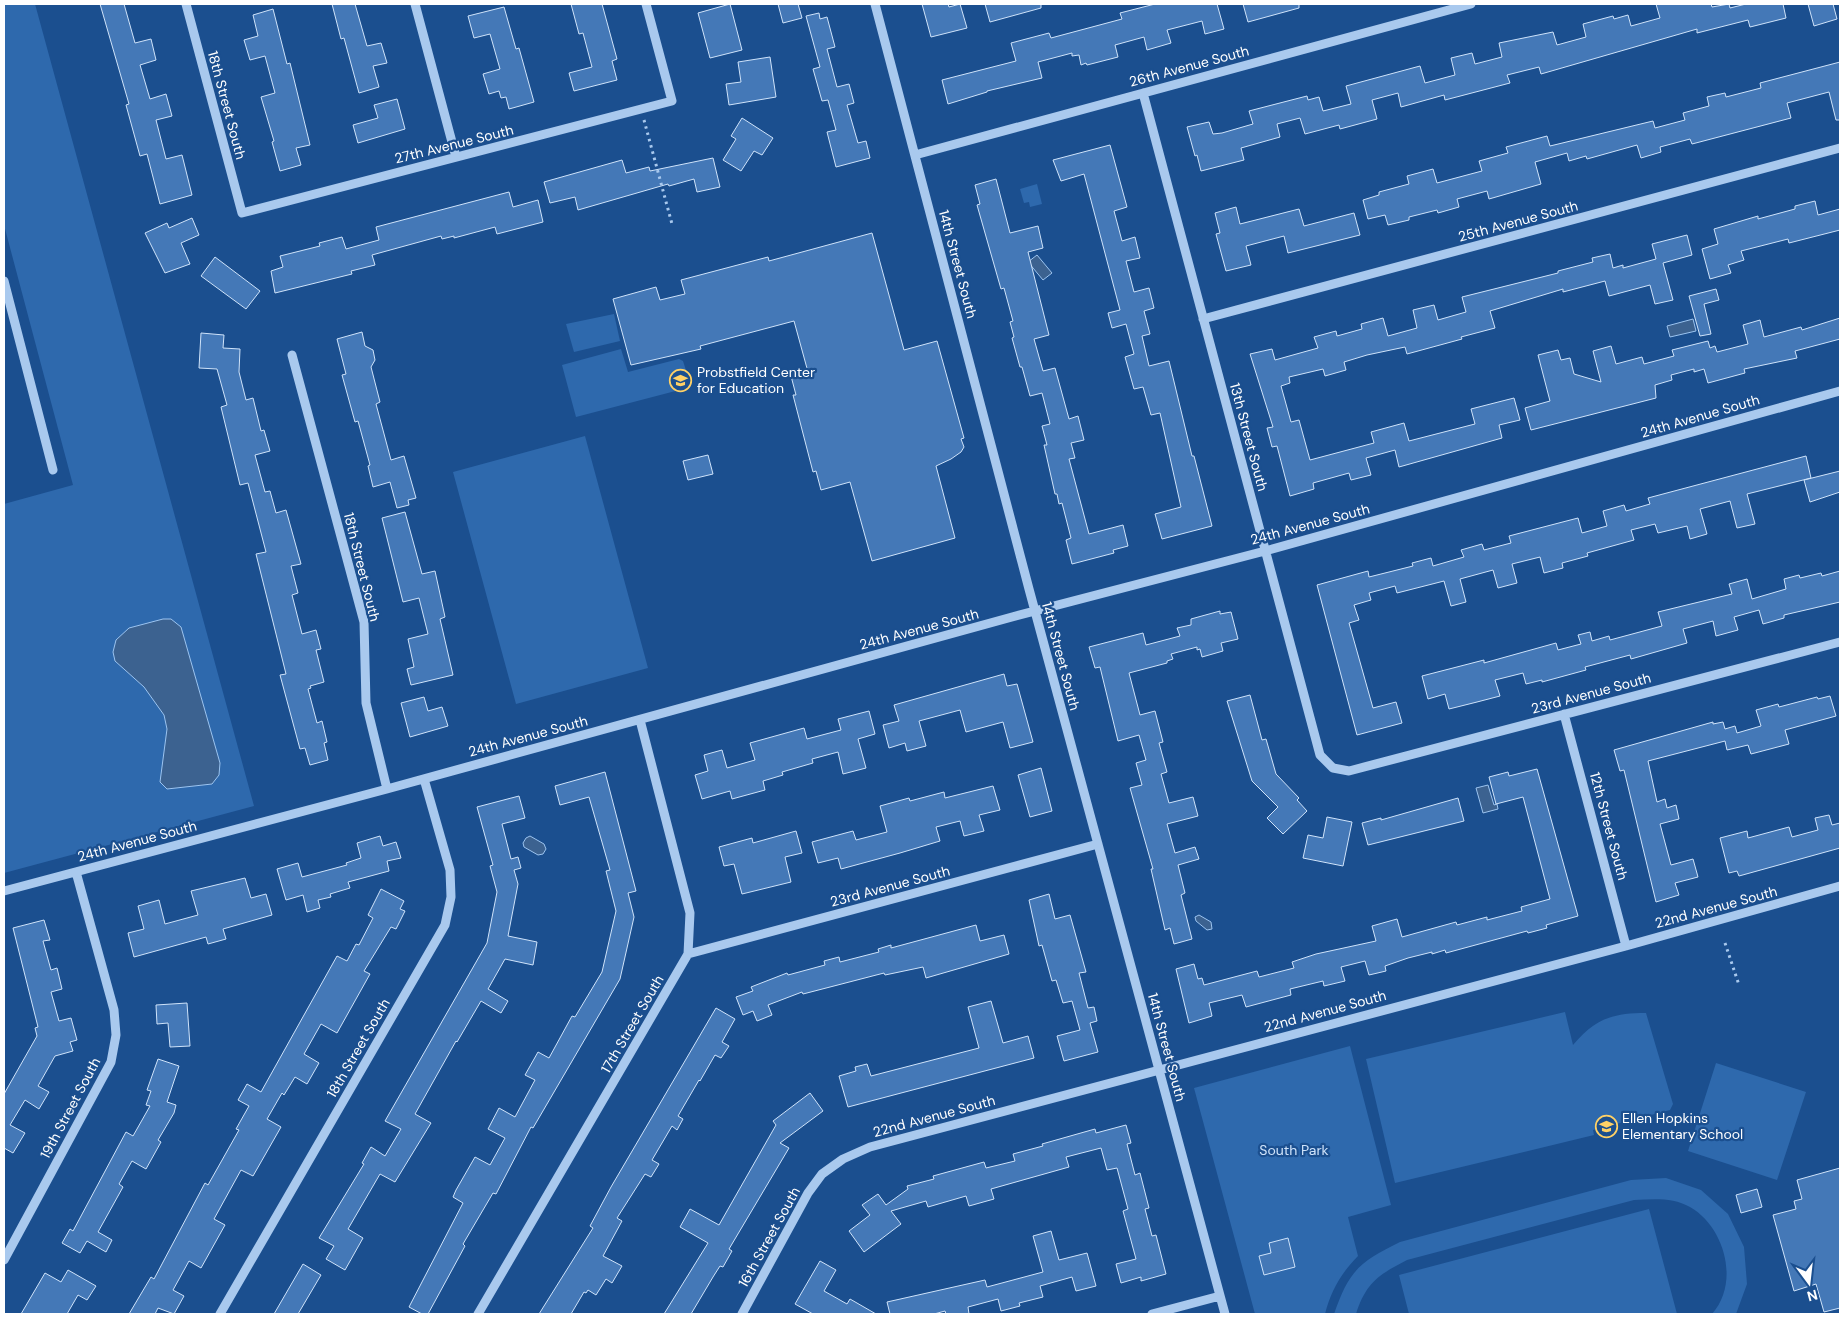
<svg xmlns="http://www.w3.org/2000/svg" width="1844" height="1318" viewBox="0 0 1844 1318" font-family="'DM Sans',sans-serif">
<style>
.green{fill:#2e69ad}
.water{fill:#3c6290;stroke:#9cc4f0}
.building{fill:#4478b7;stroke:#cfe3fa}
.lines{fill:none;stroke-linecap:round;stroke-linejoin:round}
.path{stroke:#a9c9ee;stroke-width:3;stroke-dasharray:2.5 4;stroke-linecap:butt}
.minor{stroke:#a9c9ee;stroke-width:9}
.labels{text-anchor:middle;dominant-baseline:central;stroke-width:4.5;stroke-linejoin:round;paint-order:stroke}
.street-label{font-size:14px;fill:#fff;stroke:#1b4f8f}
.poi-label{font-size:14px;fill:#fff;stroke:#1b4f8f;text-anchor:start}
.park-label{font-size:14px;fill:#cfe3fa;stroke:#1b4f8f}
</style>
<rect width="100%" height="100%" fill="#1b4f8f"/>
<path class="green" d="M4,4h31l219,802 -250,67v-369l69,-19 -69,-260z
M1037,184l5,20 -12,3 -1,-5 -5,1 -4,-14z
M614,314l6,27 -46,11 -8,-28z
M621,349l7,23 51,-13 4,2 7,22 -3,5 -111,29 -14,-52z
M585,436l63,232 -132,36 -63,-232z
M1565,1012l8,33c22,-26 39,-32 73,-32l27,91 -3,6 -77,20 1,5 -199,48 -29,-124z
M1350,1046l41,159 -43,12 10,39c-17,17 -27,35 -33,58h-70l-61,-226z
M1716,1063l90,29 -29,88 -89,-29z
M1666,1178l35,12 27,24 16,33 3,37 -11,30h-24c28,-31 13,-87 -22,-107 -17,-10 -37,-8 -56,-7l-227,60c-29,15 -41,23 -51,54h-22c15,-43 25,-52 66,-72l231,-62z
M1649,1209l28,105h-268l-10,-39z"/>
<path class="water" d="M1037,255l15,18 -9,7 -15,-18z
M1693,319l3,12 -26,6 -3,-11z
M163,619h8l10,8 39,136 -1,12 -7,9 -45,5 -7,-7 7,-53 -3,-14 -20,-28 -29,-26 -2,-9 3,-12 13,-12z
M1488,785l6,20 3,-1 1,5 -15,4 -7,-25z
M530,836l14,8 2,5 -3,5 -5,1 -14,-8 -1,-4 3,-5z
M1199,915l12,7 1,7 -5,1 -11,-9 -1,-4z"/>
<path class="building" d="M100,4h24l11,39 16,-4 5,21 -16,5 10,34 16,-5 6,22 -16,4 10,39 16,-4 10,40 -32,9 -13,-50 -7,2 -14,-51 3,-1z
M332,4h23l12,42 14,-3 6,20 -14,3 6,21 -20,6 -15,-55 -3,1z
M571,4h31l15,55 -5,2 5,19 -43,11 -5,-18 23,-6 -9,-34 -4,1z
M730,4l12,46 -32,8 -12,-45z
M778,4h20l4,14 -19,5z
M922,4h26l1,3 11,-3 7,24 -36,9z
M985,4h56v4l-51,14z
M1155,4h62l7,25 -19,5 -3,-13 -35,9 4,13 -24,7 -3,-13 -29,8 3,12 -31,8 -1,-2 -5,2 -2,-10 -7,1v-3l-34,9 4,16 -55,13v1l-39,12 -6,-24 74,-19 -5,-18 38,-10 2,5 71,-19 -2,-6z
M1243,4h56v4l-51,14z
M1656,4h55l1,3 17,-3 1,4 16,-4h37l3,14 -36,9 -2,-7 -51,13v-4l-156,45 -2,-7 -32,8 3,8 -65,17 -1,-5 -43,12 -3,-14 -26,7 5,19 -37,10 -1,-4 -34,9 -5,-16 -23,6 3,13 -39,11 3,12 -43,11 -4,-16 -2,1 -8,-29 22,-5 4,12 9,-1 31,-9 -4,-13 58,-15 1,4 11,-3 4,14 28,-7 -5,-18 74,-20 5,17 30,-8 -4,-17 21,-5 3,11 27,-7 -3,-14 54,-11 4,13 29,-8 -3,-13 30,-8 1,3 14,-4 3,11 29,-8z
M1808,4h25l4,15 -23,7z
M504,7l12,42 3,-1 15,54 -25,7 -3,-12 -5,1 -2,-7 -10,3 -6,-20 17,-5 -10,-35 -16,4 -6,-22z
M273,9l14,55 3,-1 20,82 -14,3 5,17 -21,6 -8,-29 2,-1 -13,-44 14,-4 -10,-37 -15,4 -6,-20 14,-4 -5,-21z
M819,13l1,6 7,-2 8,30 -8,2 10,38 12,-3 5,19 -7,2 11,38 8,-2 4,17 -34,9 -9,-35 9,-2 -8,-30 -6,1 -9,-32 7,-2 -14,-51z
M770,57l6,40 -47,8 -3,-21 15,-2 -3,-20z
M1840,62v58h-4l-7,-28 -42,11 4,15 -99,26 -2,-5 -30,8 1,5 -20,6 -4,-13 -50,14 -1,-3 -17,5 -2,-8 -32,9 6,22 -52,15 -2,-8 -30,8 2,8 -21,6 -1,-3 -28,7v3l-21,5 -3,-10 -17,4 -5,-19 16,-5v-3l30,-8 -2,-8 26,-7 4,14 45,-12 -3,-10 29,-8 -2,-6 41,-11 3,10 103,-25 2,7 30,-8 -2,-7 26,-7 -2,-9 18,-4 1,4 35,-9 -1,-5z
M397,99l8,30 -47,14 -5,-18 25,-7 -4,-13z
M742,118l31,20 -11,17 -8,-4 -13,20 -18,-11 13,-21 -5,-3z
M1110,145l17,62 -13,4 8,30 13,-4 5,21 -14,3 8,31 15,-4 5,20 -10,3 6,23 -8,2 7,30 20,-5 23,95h2l18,70 -50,13 -7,-25 26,-7 -21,-94 -9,2 -8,-28 -9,2 -9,-32 9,-3 -8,-30 -14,4 -4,-15 12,-3 -36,-136 -23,7 -8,-21z
M713,158l7,29 -23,5 -3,-13 -25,7 -1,-2 -90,26 -3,-13 -25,6 -6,-21 78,-22 4,13 23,-6 1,4z
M996,179l14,54 28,-7 5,22 -15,4 21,83 -15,4 9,32 12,-3 14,51 9,-3 6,24 -13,3 4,15 -6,1 20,75 34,-9 5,21 -15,4 1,3 -42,11 -6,-24 5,-2 -9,-35 -3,1 -2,-10h-2l-11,-49h3l-5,-19 8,-2 -8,-31 -12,3 -8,-29h-2l-8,-29 2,-1 -4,-15 3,-1 -9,-33 -3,1 -24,-84 3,-1 -5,-19z
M509,192l4,15 25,-7 5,22 -46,12 -2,-7 -41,11v-2l-12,3 -1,-3 -69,19 3,10 -24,6 1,3 -77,19 -4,-22 12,-4 -3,-11 40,-10 -1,-3 23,-6 4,12 33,-9 -3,-13z
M1815,201l3,14 22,-6v21l-51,13 -1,-4 -47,12 3,9 -16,5 3,8 -21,6 -8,-30 16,-5 -4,-15 44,-13v3l37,-10v-3z
M1236,207l4,17 59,-15 5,17 50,-13 6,22 -72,18 -4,-17 -38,10 5,19 -25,6 -10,-37 4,-1 -5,-20z
M192,218l7,17 -18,8 9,21 -25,9 -20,-40 22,-10 2,5z
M872,233l32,117 33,-9 27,97 -3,1 3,8 -3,5 -10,7 -15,7 19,72 -83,23 -22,-79 -29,8 -5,-19 -3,1 -20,-77h3l-5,-19 17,-4 -14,-51 -94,25 1,3 -70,16 -18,-66 43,-12 4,13 25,-6 -4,-14 87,-23 1,4z
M1687,235l5,20 -29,8 10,37 -18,4 -5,-19 -41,11 -4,-15 -42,11v-3l-73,22 5,17 -34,9 1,2 -55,15 -2,-7 -38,8 -23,7 2,8 -21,6 -2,-7 -34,8 1,6 -9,3 10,36 8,-2 11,40 64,-17 -3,-11 33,-9 5,18 66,-17 -4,-15 43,-11 6,22 -21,5 3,13 -103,29 -4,-17 -29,8 5,17 -20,5 -2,-7 -36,10 1,6 -24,7 -13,-50 -5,1 -5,-19 6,-1 -23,-73 22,-5 3,11 43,-12 -4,-11 22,-6 1,5 25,-7 -1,-5 22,-6 5,18 29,-8 -4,-18 21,-5 4,15 28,-8 -4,-15 96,-24v-2l35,-9 -1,-4 18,-4 3,14 10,-3v3l33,-9 -4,-15z
M215,257l45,34 -14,18 -45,-33z
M1716,289l3,11 -15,4 7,30 -11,2 -11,-40z
M1840,318v21l-45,12 2,7 -53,11 1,4 -37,10 -4,-14 -10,3v-3l-23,6 1,5 -17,5 1,13 -125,32 -6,-22 25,-7 -12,-46 20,-5 3,10 9,-2 4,16 27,8 -8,-31 18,-5 5,18 26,-7 2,7 30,-8 -2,-6 36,-9 2,7 5,-2 2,6 31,-8 -5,-19 17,-5 4,17 37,-10 1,3z
M362,332l3,14 8,4 2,10 -4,7 9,35 -4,2 15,56 13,-4 12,42 -8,2 1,5 -12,3 -7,-26 -17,5 -5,-21 2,-1 -12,-44 -3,1 -13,-47 4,-1 -9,-35z
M201,333l23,2 -1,13 17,1 -1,23 7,28 7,-2 8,33 3,-1 6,21 -15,4 10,37 5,-1 6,22 10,-3 15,54 -10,2 7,27 -6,2 10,39 14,-4 5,19 -5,1 8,32 -14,4 1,2 -3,1 9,34 5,-2 5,21 -3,1 4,17 -18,5 -5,-17 -5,1 -20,-74 6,-1 -30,-120 10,-2 -18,-69 -8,2 -19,-78 6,-2 -10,-36 -18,-1z
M708,455l5,19 -25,6 -5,-19z
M1806,456l5,22 -64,16 8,30 -18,4 -7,-27 -30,8 7,25 -17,5 -3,-13 -29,7 -3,-9 -24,6 3,10 -47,13 1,3 -26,7 1,5 -19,5 -4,-16 -28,7 5,19 -19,5 -5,-18 -33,9 6,23 -15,4 -7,-25 -47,12 -2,-7 -26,7 2,7 -17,5 5,15 -10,3 24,85 23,-6 6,21 -45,12 -40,-150 51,-14 1,6 44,-11 -1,-3 19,-5 2,8 31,-9 -3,-7 21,-6 2,6 27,-7 -2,-7 69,-18 4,15 25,-7 -4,-15 21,-6 2,6 24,-7 -2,-6z
M1840,471v21l-30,10 -6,-22z
M405,512l17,62 13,-3 10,46 -5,2 13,56 -42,10 -4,-16 7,-2 -6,-28 20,-5 -9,-36 -16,4 -21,-84z
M1840,571v31l-56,13v3l-21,6 -4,-14 -25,7 4,13 -22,6 -3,-15 -30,8 4,14 -56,16 -1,-4 -45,12 1,3 -44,12v-2l-16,4 -3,-11 -28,7 5,16 -23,6 -28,7 -4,-15 -17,5 -6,-23 62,-16v3l72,-20 2,7 23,-6 -3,-9 12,-3 2,9 17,-5 1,4 52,-14 -4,-14 74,-18 -3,-10 18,-5 5,20 34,-10 -2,-10 15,-4 1,3 21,-5 1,3z
M1220,611v3l11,-2 7,27 -17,4 2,8 -21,6 -2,-8 -3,1v-3l-26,7 2,5 -6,2v2l-38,10 11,42 15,-4 8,31 -4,1 8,29 -6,2 8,29 24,-6 5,19 -31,8 8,29 20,-6 4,12 -21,6 7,28 -4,2 11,44 -18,5 -4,-16 -5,2 -14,-61h2l-23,-81 12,-3 -6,-22 10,-3 -7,-25 -21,6 -18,-74 -5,1 -6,-21 54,-14 3,12 34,-9 -3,-8 14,-3v-6z
M1004,674l3,12 10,-2 16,58 -23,6 -7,-26 -37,10 -6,-22 -41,11 7,25 -19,5 -2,-8 -16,5 -6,-23 16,-4 -5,-16z
M1250,695l12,45 4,-1 10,35 23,24 -2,2 10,11 -24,23 -16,-16 11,-11 -26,-26 -25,-80z
M1830,696l6,20 -51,14 4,14 -38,10 -3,-9 -21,5 -2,-9 -77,20 9,41 8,-3 2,9 9,-3 3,14 -19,5 11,41 22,-6 5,18 -23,6 4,12 -23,7 -32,-132 -4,1 -6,-21 99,-28v2l10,-2 2,7 10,-3 2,7 24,-7 -5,-16 22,-6 1,3 38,-10 1,2z
M424,697l4,14 14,-4 6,19 -38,11 -9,-34z
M869,711l6,23 -17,5 8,29 -23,6 -5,-22 -26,7 1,4 -31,9 1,3 -20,6 2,9 -33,9 -2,-8 -28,8 -7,-24 13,-4 -4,-16 18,-5 5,18 28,-8 -5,-17 54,-15 3,11 34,-9 -3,-11z
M1041,768l11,43 -22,6 -12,-42z
M1537,769l41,147 -32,9 1,3 -19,5 -1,-2 -81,22 -1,-3 -13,4v-2l-24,6 -23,8 1,5 -17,4 -4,-14 -24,6 4,14 -21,5 -1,-5 -33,8 1,6 -45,12 -4,-12 -33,8 3,13 -23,7 -13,-54 18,-5 4,15 4,-1 2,7 53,-14 2,6 35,-9 -2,-6 24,-8 60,-13 -4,-15 25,-7 5,18 54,-15 1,3 30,-8v3l35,-9 -1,-4 29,-8 -27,-102 -27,7 -7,-27 19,-5 1,4z
M605,772l31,119 -8,2 6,24 -14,62 -87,149 -2,-1 -35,67 -3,-1 -30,51 2,2 -37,68h-6l-13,-7 54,-104 -10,-6 3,-7 19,-33 15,8 15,-27 -17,-9 11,-21 16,9 20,-37 -10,-5 13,-23 11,6 23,-42 3,1 27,-45 14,-61 -10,-40 4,-1 -21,-73 -29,8 -5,-19z
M993,786l7,24 -21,5 5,16 -20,5 -4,-15 -24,6 4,14 -40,12 -59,16 -3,-11 -20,5 -6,-21 41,-11 3,9 31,-8 -7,-26 29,-8 1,3 34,-9 1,6z
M519,796l6,22 -23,6 9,35 7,-2 3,11 -7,2 4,14 -10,52 29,6 -4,23 -28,-6 -17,30 20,12 -7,12 -20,-12 -24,41 -1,-1 -41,73 16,9 -36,59 -15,-8 -32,55 15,9 -18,32 -19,-11 8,-13 -15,-8 45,-74 -2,-1 9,-16 14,9 16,-27 -16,-8 102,-178 10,-51 -7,-26 3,-1 -16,-58z
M1458,798l6,23 -96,24 -6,-22 19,-5v2z
M1829,815l3,10 8,-2v25l-101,28 -2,-5 -8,2 -9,-35 27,-7 1,7 41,-11 3,10 26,-7 -3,-12z
M1327,817l25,5 -9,44 -40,-8 5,-23 15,3z
M796,831l6,22 -17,4 6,25 -49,12 -8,-30 -10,2 -5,-19 33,-9 1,5z
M380,836l3,10 13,-4 5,16 -14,3 2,10 -41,11 2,6 -20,6 1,3 -13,3 2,8 -13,4 -4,-17 -17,5 -9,-31 21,-6 4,14 45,-12 -1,-2 15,-5 -4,-15z
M245,878l6,20 15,-4 6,21 -49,14 3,10 -18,5 -2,-7 -72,20 -6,-24 16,-4 -6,-23 21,-6 6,24 33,-9 -7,-24z
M381,889l23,12 -4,8 5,2 -9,18 -5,-2 -27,44 6,3 -33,59 -16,-9 -17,30 15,9 -12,21 -12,-7 -11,18 -2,-2 -15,26 14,8 -28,49 -12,-6 -27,49 11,6 -24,43 -12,-7 -16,29 11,6 -10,18 -16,-6 -3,6h-26l22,-37 3,2 51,-96 3,2 31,-55 -3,-1 13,-23 -11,-6 9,-16 14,8 76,-136 10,5 9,-17 3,1 14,-27 -5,-3z
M1049,894l6,25 15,-4 16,57 -7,1 9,35 6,-1 3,14 -7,2 8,29 -34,9 -7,-25 23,-6 -8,-29 -9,2 -7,-23 -4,1 -10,-36 -3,1 -10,-46z
M44,920l6,20 -7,1 8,29 6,-2 5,21 -11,3 8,29 12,-3 6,22 -7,2 3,9 -18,5 -17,30 11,6 -10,17 -14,-9 -15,25 15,8 -12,20 -9,-5v-54l33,-58 -2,-8 3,-1 -25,-99z
M976,925l4,16 24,-6 5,19 -83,24 -3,-11 -38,8 -1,-2 -81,21 -1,-2 -34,13 4,10 -15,6 -4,-10 -10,4 -7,-18 17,-6 -2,-4 36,-14 1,2 37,-10 -1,-4 15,-4 1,5 39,-10 -1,-3 13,-4v3z
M991,1001l12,42 25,-7 6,22 -186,49 -9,-31 17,-5 -1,-4 12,-3 4,12 108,-28 -11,-41z
M187,1003l3,43 -20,1 -2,-24 -11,1 -1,-19z
M716,1008l19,11 -13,23 7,4 -8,12 -6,-3 -15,26 -1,-1 -21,36 5,3 -6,11 -5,-4 -20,34 7,4 -8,13 -6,-3 -28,44 5,3 -19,35 19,10 -10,17 -6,-4 -10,16 -8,-5 -2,3 -2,-1 -13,22h-32l54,-86 -3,-2 21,-39z
M158,1059l21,7 -12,36 9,3 -2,8 -16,27 3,2 -15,27 -14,-8 -13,23 4,3 -25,45 14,8 -6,12 -19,-11 -7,12 -18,-10 8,-14 3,2 53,-99 7,4 17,-30 -4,-1 5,-14 -4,-1z
M810,1093l13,18 -43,32 9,5 -60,101 3,2 -9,16 -3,-1 -7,11 -22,37h-27l44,-71 -28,-16 10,-18 29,16 57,-100 -3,-4z
M1126,1125l5,18 -4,1 8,31 5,-2 9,35 -4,1 7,27 4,-1 10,39 -25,7v-4l-20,6 -5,-19 20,-5 -13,-48 5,-2 -11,-41 -10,2 -6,-22 -35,9 3,10 -78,22 3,10 -25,7 -3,-10 -38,11 -2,-6 -35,10 10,13 -37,28 -15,-21 21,-16 -8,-10 16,-11 8,11 22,-16 -1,-3 27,-7 -1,-3 51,-14 2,6 29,-7 -2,-7 30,-8 -1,-2 53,-15 1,4z
M1840,1168v140l-16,4 -8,-28 -22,7 -21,-76 23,-6 -2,-8 8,-2 -5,-19z
M1757,1189l5,18 -21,6 -5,-18z
M1051,1231l8,29 28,-7 9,33 -20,5 -4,-14 -32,9 3,11 -24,6 1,3 -19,5 -3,-12 -30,8 1,7h-23l-1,-3 -11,3h-44l-3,-12 98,-22 2,7 56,-15 -10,-36z
M1288,1238l7,29 -31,8 -5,-19 12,-3 -2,-10z
M820,1261l16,9 -12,21 23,13 3,-5 26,15h-63l-18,-10z
M303,1264l18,11 -23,39h-24z
M68,1270l28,16 -9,14 -9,-5 -11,19h-46l24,-41 16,9z"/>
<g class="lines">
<path class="path" d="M644,120l28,104
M1725,943l14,42"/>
<path class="minor" d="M186,4l56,209 430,-112 -26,-97
M415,4l41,153
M875,4l154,585 196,725
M1143,93l177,662 13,13 16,3 491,-129
M915,155l556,-151
M4,281l49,189
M1203,319l637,-171
M292,355l72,267 2,81 21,86
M1564,714l62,232
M4,891l383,-102 625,-172 253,-66 575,-160
M688,954l410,-110
M4,1260l107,-198 5,-27 -2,-25 -38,-138
M220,1314l225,-389 6,-28 -1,-27 -26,-91
M478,1314l210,-360 2,-41 -50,-193
M742,1314l66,-121 14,-19 21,-15 27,-12 756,-201 214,-60
M1152,1314l68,-18"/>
</g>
<defs>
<symbol id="school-ring" viewBox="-11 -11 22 22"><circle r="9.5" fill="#1b4f8f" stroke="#ffd166" stroke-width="1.5"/><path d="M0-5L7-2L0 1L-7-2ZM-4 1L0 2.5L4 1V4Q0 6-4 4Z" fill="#ffd166"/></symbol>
</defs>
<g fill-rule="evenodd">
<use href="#school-ring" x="668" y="368" width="25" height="25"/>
<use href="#school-ring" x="1594" y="1114" width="25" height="25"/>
</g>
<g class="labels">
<g class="street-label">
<text transform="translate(1189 66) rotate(-15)">26th Avenue South</text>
<text transform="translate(227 105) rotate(75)">18th Street South</text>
<text transform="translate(454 144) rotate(-14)">27th Avenue South</text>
<text transform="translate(1518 221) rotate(-15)">25th Avenue South</text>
<text transform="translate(958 264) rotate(75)">14th Street South</text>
<text transform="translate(1700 416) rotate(-16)">24th Avenue South</text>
<text transform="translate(1249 437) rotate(75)">13th Street South</text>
<text transform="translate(1310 524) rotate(-15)">24th Avenue South</text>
<text transform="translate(362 567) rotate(76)">18th Street South</text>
<text transform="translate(919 629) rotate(-15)">24th Avenue South</text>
<text transform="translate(1061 656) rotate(75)">14th Street South</text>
<text transform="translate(1591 693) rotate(-15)">23rd Avenue South</text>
<text transform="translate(528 736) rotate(-15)">24th Avenue South</text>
<text transform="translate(1609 826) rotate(75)">12th Street South</text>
<text transform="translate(137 841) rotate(-15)">24th Avenue South</text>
<text transform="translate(890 886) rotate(-15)">23rd Avenue South</text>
<text transform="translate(1716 907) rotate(-15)">22nd Avenue South</text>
<text transform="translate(1325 1011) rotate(-15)">22nd Avenue South</text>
<text transform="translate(632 1024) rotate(-60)">17th Street South</text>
<text transform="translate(1167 1047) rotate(75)">14th Street South</text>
<text transform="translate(358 1048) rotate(-60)">18th Street South</text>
<text transform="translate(70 1108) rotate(-62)">19th Street South</text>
<text transform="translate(934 1116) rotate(-15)">22nd Avenue South</text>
<text transform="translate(769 1237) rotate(-61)">16th Street South</text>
</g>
<g class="poi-label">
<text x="697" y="372">Probstfield Center<tspan x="697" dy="16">for Education</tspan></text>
<text x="1622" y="1118">Ellen Hopkins<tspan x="1622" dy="16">Elementary School</tspan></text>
</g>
<g class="park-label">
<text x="1294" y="1150">South Park</text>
</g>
</g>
<rect width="1844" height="1318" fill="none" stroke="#ffffff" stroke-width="10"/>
<g transform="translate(1809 1283) rotate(165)" stroke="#1b4f8f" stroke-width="4" paint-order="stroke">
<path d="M0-4L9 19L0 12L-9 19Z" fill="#ffffff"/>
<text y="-8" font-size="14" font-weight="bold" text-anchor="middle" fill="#ffffff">N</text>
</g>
</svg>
